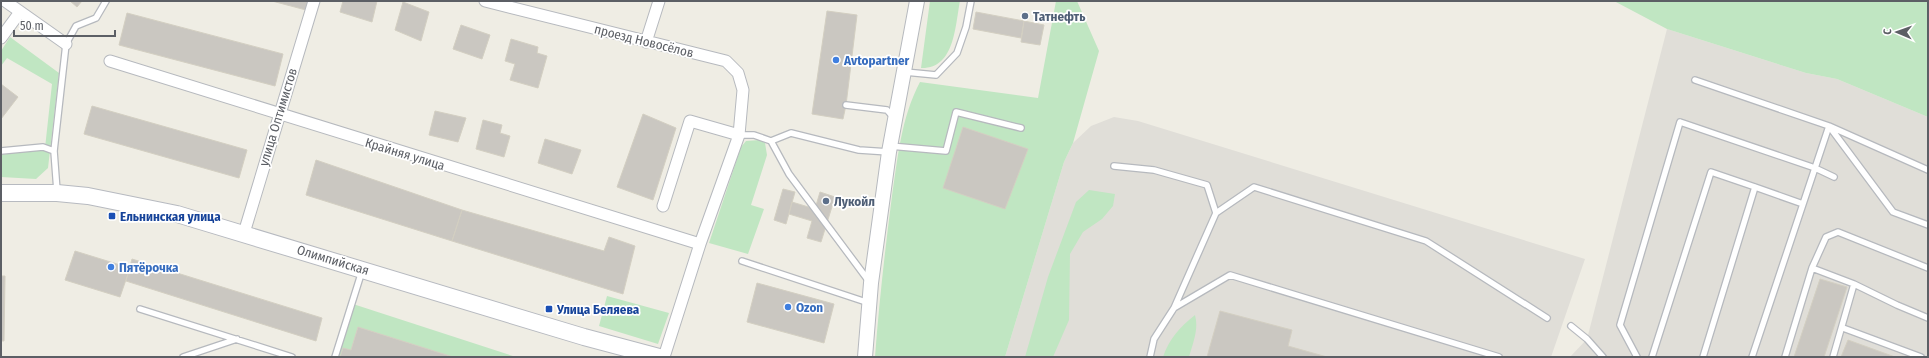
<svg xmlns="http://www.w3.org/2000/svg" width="1929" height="358" viewBox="0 0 1929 358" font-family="'Fira Sans Condensed',sans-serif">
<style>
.industrial{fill:#e0ded8}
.green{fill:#c0e6c2}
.building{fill:#cac7c1;stroke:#d3cfc2}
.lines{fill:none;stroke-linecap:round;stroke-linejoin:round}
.service-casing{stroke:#b6b9be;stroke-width:8}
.minor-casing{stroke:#b6b9be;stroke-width:13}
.tertiary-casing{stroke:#b6b9be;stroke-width:16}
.secondary-casing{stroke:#b7bac0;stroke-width:18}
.service{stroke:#fff;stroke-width:5.5}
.minor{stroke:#fff;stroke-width:11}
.tertiary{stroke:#fff;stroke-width:14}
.secondary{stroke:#fff;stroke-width:16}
.service-dot{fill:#5c6f8a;stroke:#fff;stroke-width:1.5}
.shop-dot{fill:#3f7fe0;stroke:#fff;stroke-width:1.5}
.transit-dot{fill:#1a4fb4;stroke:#fff;stroke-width:1.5}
.labels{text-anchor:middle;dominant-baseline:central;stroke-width:3.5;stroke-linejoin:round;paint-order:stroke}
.service-label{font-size:13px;font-weight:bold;fill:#4e5e75;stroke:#fff;text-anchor:start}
.street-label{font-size:13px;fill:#5c5f65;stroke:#fff}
.shop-label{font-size:13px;font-weight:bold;fill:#366cbe;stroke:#fff;text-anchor:start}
.transit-label{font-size:13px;font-weight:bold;fill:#164399;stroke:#fff;text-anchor:start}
</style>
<rect width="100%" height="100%" fill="#efede4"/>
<path class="industrial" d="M1667,29l139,44 31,6 91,38v240h-358l17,-18z
M1114,117l24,4 447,138 -34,98h-546l59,-195 9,-19 18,-17z"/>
<path class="green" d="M930,1h30c-5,25 -5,68 -39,67z
M1056,1h21l22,50 -26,92 -9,19 -59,195h-130c4,-54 10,-107 17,-161 6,-39 9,-78 28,-114l118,16z
M1614,1h314v116l-91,-38 -31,-6 -139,-44z
M10,37l49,36 -11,95 -12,11 -35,-2v-22l44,-7 7,-64 -45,-26 -6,8v-15z
M760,140l5,3 2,12 -16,50 13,4 -16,45 -39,-11 32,-96 5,-6z
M1089,190l26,4 -2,12 -11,13 -19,13 -13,22 -1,66 -16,37h-28l23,-80 28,-75z
M607,296l62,17 -11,31 -59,-18z
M353,304l163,53h-63l-95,-30 -7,23 -8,-2 -3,9h-3z
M1195,315c4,14 -2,28 -6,42h-26c6,-18 17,-30 32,-42z"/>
<path class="building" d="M70,1h12l-5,6z
M272,1h37l-3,9z
M343,1h34l-5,21 -32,-10z
M403,2l26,10 -8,29 -26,-11z
M827,11l30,4 -11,90 -3,14 -31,-5z
M976,12l48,9 -3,17 -48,-9z
M127,13l156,41 -8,32 -156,-41z
M1024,21l20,4 -4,20 -19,-3z
M461,25l29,10 -8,24 -29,-10z
M511,39l27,8 -1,6 10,3 -9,32 -28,-8 5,-16 -10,-3z
M1,84l17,13 -17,22z
M92,106l155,44 -8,28 -155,-44z
M435,111l31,7 -8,24 -29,-7z
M643,114l33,14 -23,72 -36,-13z
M483,120l19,5 -2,8 10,3 -6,21 -28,-8z
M963,127l65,22 -23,60 -62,-21z
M545,139l36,11 -9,24 -34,-11z
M316,160l146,50 -10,31 -146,-46z
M783,189l12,3 -9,32 -12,-4z
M820,192l15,5 -14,45 -14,-4 5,-17 -23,-7 3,-12 23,7z
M462,210l142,41 5,-14 26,9 -12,48 -171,-53z
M75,251l55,17 -10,29 -55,-17z
M132,259l190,59 -6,23 -190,-60z
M1,276h4l-1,65h-3z
M1820,279l27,8 -23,70h-30z
M757,283l77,21 -10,39 -77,-21z
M1220,311l72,19 -4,16 39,11h-120z
M358,327l95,30h-113l3,-9 8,2z
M1848,340l47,17h-54z"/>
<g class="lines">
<defs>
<path id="service" d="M905,72l31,3 21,-22 9,-26 5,-26
M1695,80l134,46 64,86 35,13
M846,105l41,5 6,7
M739,135h15l17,6 18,33 79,106
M771,141l20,-8 68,17 30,2
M890,146l56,5 10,-39 65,16
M1,151l42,-4 11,4
M1114,166l40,4 53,15 9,28
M57,191l-3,-40 12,-107 10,-18 20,-8 10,-17
M742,261l127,42
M1812,268l42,16 -21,73
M1854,284l43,21 31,13
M1174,308l42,-95 38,-26 172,54 121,77
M140,309l152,48
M1571,326l16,13 16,18
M1843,328l78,29
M183,357l54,-18
M335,357l27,-86
M1150,357l4,-18 20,-31 56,-33 269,82
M1637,357l-17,-32 60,-203 135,46 19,9
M1652,357l59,-185 44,15
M1703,357l52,-170 48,17
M1752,357l77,-231 99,44
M1785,357l27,-89 14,-31 12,-5 90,36"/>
<path id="minor" d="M5,1l61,43
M485,1l241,60 12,12 5,17 -4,45 -39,109 -36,113
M1,38l19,-26
M646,42l13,-41
M110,61l590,183
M663,206l27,-85 49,14
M244,233l70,-232"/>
<path id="tertiary" d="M865,357l6,-74 18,-131 28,-151"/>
<path id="secondary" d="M1,193h56l31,3 89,18 407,123 75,20"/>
</defs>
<use href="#service" class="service-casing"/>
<use href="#minor" class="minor-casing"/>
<use href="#tertiary" class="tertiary-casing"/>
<use href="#secondary" class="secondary-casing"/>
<use href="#service" class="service"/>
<use href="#minor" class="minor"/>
<use href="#tertiary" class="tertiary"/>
<use href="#secondary" class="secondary"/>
</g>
<g class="service-dot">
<circle cx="1025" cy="16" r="4"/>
<circle cx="826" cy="201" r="4"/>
</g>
<g class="shop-dot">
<circle cx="836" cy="60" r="4"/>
<circle cx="111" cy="267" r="4"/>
<circle cx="788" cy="307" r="4"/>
</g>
<g class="transit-dot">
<rect x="108" y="212" width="8" height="8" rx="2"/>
<rect x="545" y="305" width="8" height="8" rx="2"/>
</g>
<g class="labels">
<g class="service-label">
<text x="1033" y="16">Татнефть</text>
<text x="834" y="201">Лукойл</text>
</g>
<g class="street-label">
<text transform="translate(644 41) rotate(14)">проезд Новосёлов</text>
<text transform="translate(278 117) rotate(-73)">улица Оптимистов</text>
<text transform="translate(405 154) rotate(17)">Крайняя улица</text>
<text transform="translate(333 260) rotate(17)">Олимпийская</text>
</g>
<g class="shop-label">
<text x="844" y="60">Avtopartner</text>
<text x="119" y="267">Пятёрочка</text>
<text x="796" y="307">Ozon</text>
</g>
<g class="transit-label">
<text x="120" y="216">Ельнинская улица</text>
<text x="557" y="309">Улица Беляева</text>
</g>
</g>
<rect width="1929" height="358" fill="none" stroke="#5c5f65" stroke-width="4"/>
<g transform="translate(1897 32) rotate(272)" stroke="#ffffff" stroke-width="3" paint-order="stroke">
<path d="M0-3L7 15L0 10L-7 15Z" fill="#5c5f65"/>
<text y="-6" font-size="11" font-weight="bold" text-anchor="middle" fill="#5c5f65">С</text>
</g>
<path d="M14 30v6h101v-6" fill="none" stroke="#5c5f65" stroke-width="2"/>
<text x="20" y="30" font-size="12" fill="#5c5f65" stroke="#ffffff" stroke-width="3" paint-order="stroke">50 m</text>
</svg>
